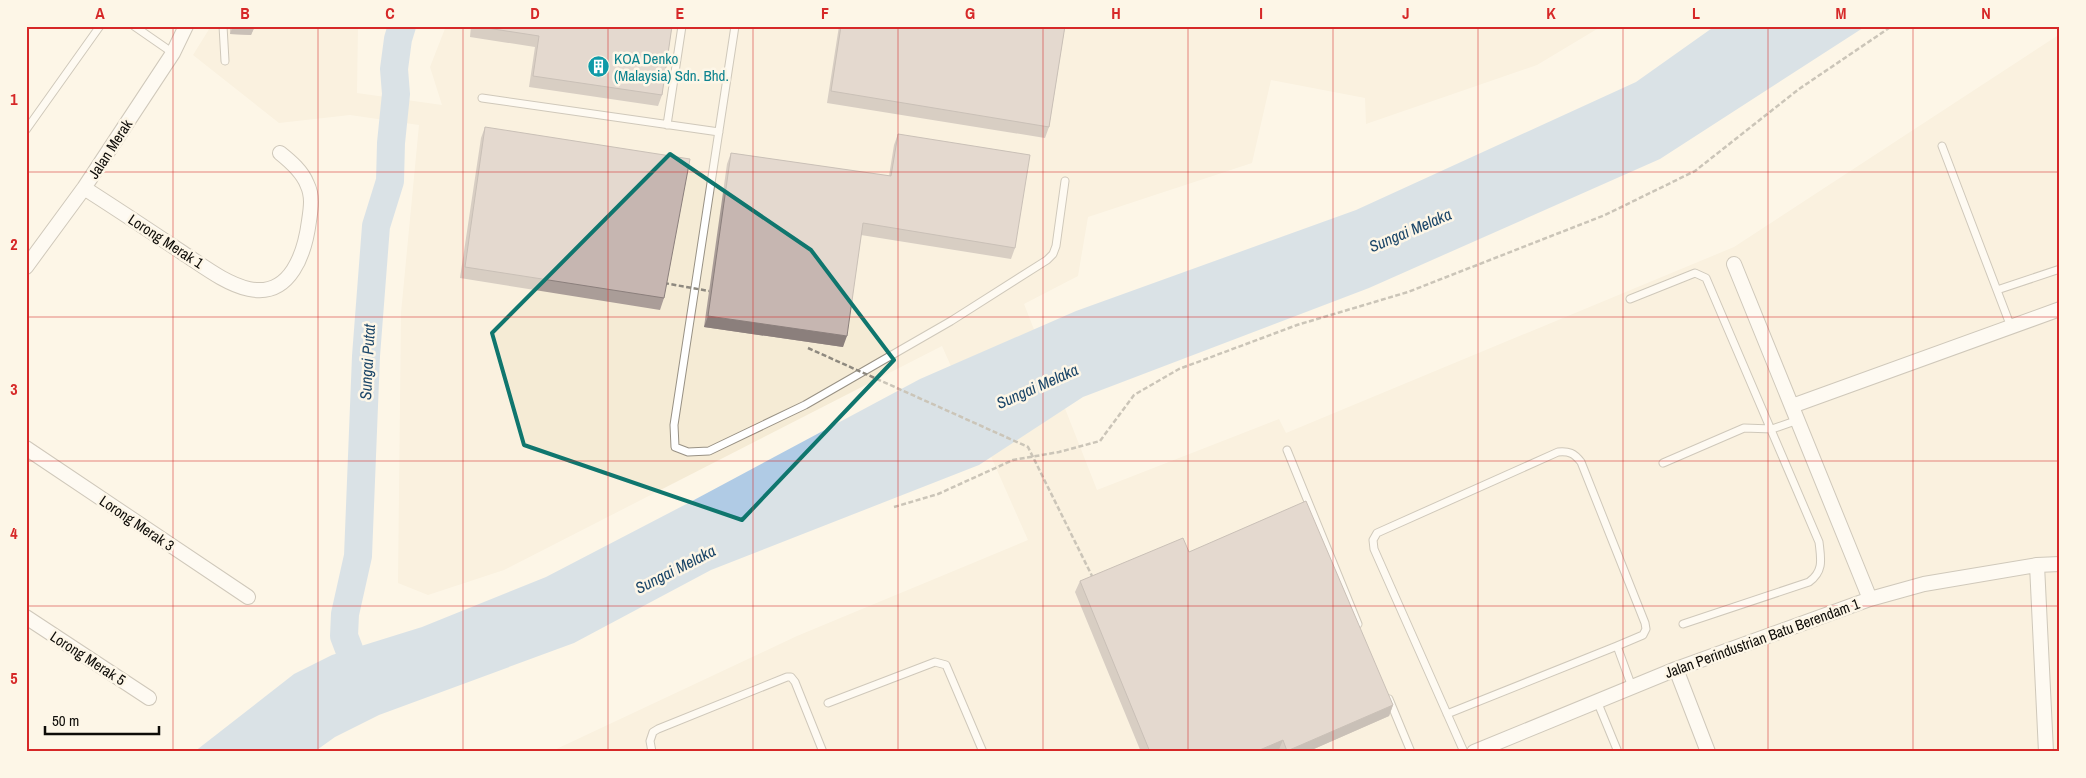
<svg xmlns="http://www.w3.org/2000/svg" width="2086" height="778" viewBox="0 0 2086 778" font-family="'Archivo Narrow',sans-serif">
<style>
.built{fill:#f5ebd5}
.water{fill:#b0cbe5}
.lines{fill:none;stroke-linecap:round;stroke-linejoin:round}
.river{stroke:#b0cbe5;stroke-width:28}
.lane-casing{stroke:#989184;stroke-width:9}
.street-casing{stroke:#989184;stroke-width:16}
.path{stroke:#8e897f;stroke-width:2.5;stroke-dasharray:5 2.5;stroke-linecap:butt}
.lane{stroke:#fff;stroke-width:7}
.street{stroke:#fff;stroke-width:14}
.path-bridge{stroke:#8e897f;stroke-width:2.5;stroke-dasharray:5 2.5;stroke-linecap:butt}
.wall{fill:#aa9d98}
.shaded-wall{fill:#8b7f7c}
.building{fill:#c6b6b1;stroke:#8b7f7c}
.marked{fill:none;stroke:#0f766e;stroke-width:4;stroke-linejoin:round}
.grid{fill:none;stroke:#d62828;stroke-width:1;stroke-opacity:0.55}
.labels{text-anchor:middle;dominant-baseline:central;stroke-width:5;stroke-linejoin:round;paint-order:stroke}
.culture-label{font-size:15px;fill:#0d838f;stroke:#fdf6e7;text-anchor:start}
.street-label{font-size:15px;fill:#0e0c08;stroke:#fdf6e7}
.water-label{font-size:16px;font-style:italic;fill:#1a4568;stroke:#fdf6e7}
.neatline{fill:none;stroke:#d62828;stroke-width:2}
.grid-label{font-size:16px;text-anchor:middle;font-weight:bold;fill:#d62828}
</style>
<rect width="100%" height="100%" fill="#fdf6e7"/>
<path class="built" d="M211,26h147l-1,67 85,12 -12,-38 16,-41h1156l-65,39 -171,59 -1,-26 -94,-18 -19,83 -164,54 -10,59 -54,28 73,186 182,-71 7,14 448,-186 326,-213v718h-1510l247,-116 231,-96 -86,-194 -438,224 -76,25 -30,-12 3,-270 18,-188 -69,-10 -71,8 -86,-68z"/>
<path class="water" d="M1715,26h151l-206,133 -291,129 -286,109 -104,68 -268,105 -137,73 -195,72 -44,22 -21,15h-120l100,-78 38,-19 90,-28 124,-50 148,-77 226,-121 156,-68 280,-101 280,-128z"/>
<g class="lines">
<path class="river" d="M363,686l-19,-50 1,-22 13,-58 8,-200 10,-130 14,-45 1,-38 5,-49 -2,-25 4,-30 4,-13"/>
<defs>
<path id="lane" d="M134,26l39,27
M223,26l2,35
M735,26l-61,399 1,22 13,5 21,-1 96,-46 146,-84 96,-61 6,-6 3,-8 9,-65
M482,98l237,34
M667,125l15,-99
M26,130l74,-104
M1942,146l69,181
M1997,290l63,-21
M1630,299l65,-26 11,5 113,264c2,17 5,29 -10,40l-126,42
M1287,450l71,174
M1663,463l81,-35 28,1 26,-9
M1389,699l22,53
M1597,701l21,51
M828,703l107,-41 11,3 37,87
M1447,714l170,-68
M652,752l-2,-11 3,-9 5,-3 129,-52h4l4,5 28,70
M1464,752l-90,-203 -1,-9 4,-7 181,-81c11,-1 16,1 23,10l64,161 1,6 -3,6 -26,11 15,41"/>
<path id="street" d="M84,188c33,21 66,43 99,65 20,13 43,31 66,36 42,9 56,-37 60,-68 2,-13 4,-25 -2,-37 -5,-13 -17,-23 -27,-31
M1734,264l136,335
M26,267l58,-79 89,-135 13,-27
M1792,406l268,-97
M26,448l222,149
M2037,565l9,187
M26,617l123,81
M1676,669l32,83
M1474,752l202,-83 194,-70 54,-15 113,-19 23,-1"/>
</defs>
<use href="#lane" class="lane-casing"/>
<use href="#street" class="street-casing"/>
<path class="path" d="M894,507l44,-13 75,-34 46,-8 41,-11 34,-46 45,-26 118,-44 111,-33 197,-77 90,-44 104,-82 93,-63"/>
<use href="#lane" class="lane"/>
<use href="#street" class="street"/>
<path class="path-bridge" d="M664,283l45,8
M808,348l220,99 65,131"/>
</g>
<path class="wall" d="M230,26h25l-4,9 -21,-1z
M471,26h201l-10,69 -4,11 -129,-19 6,-40 -65,-10z
M839,26h226l-16,101 -4,11 -218,-35z
M485,127l179,171 -4,12 -200,-32 21,-140z
M898,134l117,114 -4,11 -150,-24 -18,112 -139,-20 23,-163 4,-11 158,23 5,-31z
M1189,552l204,153 -4,11 -82,36h-166l-66,-160 5,-11z"/>
<path class="shaded-wall" d="M233,26h22l-4,9 -21,-1z
M708,316l139,20 -4,11 -139,-20z
M1393,705l-4,11 -82,36h-20v-1z
M1283,740l-5,12h-23z"/>
<path class="building" d="M474,26h198l-10,69 -129,-19 6,-40z
M841,26h224l-16,101 -218,-36z
M485,127l205,32 -26,139 -199,-31z
M898,134l132,21 -15,93 -152,-25 -16,113 -139,-20 23,-163 160,23z
M1306,501l87,204 -106,46 -4,-11 -28,12h-105l-70,-171 103,-43 6,14z"/>
<path d="M0 0H2086V778H0ZM670,154l141,96 83,110 -152,160 -218,-75 -32,-112z" fill="#fdf6e7" fill-opacity=".55" fill-rule="evenodd"/>
<path class="marked" d="M670,154l141,96 83,110 -152,160 -218,-75 -32,-112z"/>
<path class="grid" d="M173,26v726M318,26v726M463,26v726M608,26v726M753,26v726M898,26v726M1043,26v726M1188,26v726M1333,26v726M1478,26v726M1623,26v726M1768,26v726M1913,26v726M26,172h2034M26,317h2034M26,461h2034M26,606h2034"/>
<defs>
<symbol id="building-disc" viewBox="-11 -11 22 22"><circle r="9.5" fill="#0f9aa8" stroke="#fdf6e7"/><path d="M-4-6H4V6H1V3H-1V6H-4ZM-2.5-4.3h1.7v1.8h-1.7ZM.8-4.3h1.7v1.8H.8ZM-2.5-1h1.7V.8h-1.7ZM.8-1h1.7V.8H.8Z" fill="#fff"/></symbol>
</defs>
<g fill-rule="evenodd">
<use href="#building-disc" x="586" y="54" width="25" height="25"/>
</g>
<g class="labels">
<g class="culture-label">
<text x="614" y="58">KOA Denko<tspan x="614" dy="17">(Malaysia) Sdn. Bhd.</tspan></text>
</g>
<g class="street-label">
<text transform="translate(110 149) rotate(-57)">Jalan Merak</text>
<text transform="translate(166 241) rotate(33)">Lorong Merak 1</text>
<text transform="translate(137 523) rotate(34)">Lorong Merak 3</text>
<text transform="translate(1762 638) rotate(-20)">Jalan Perindustrian Batu Berendam 1</text>
<text transform="translate(88 658) rotate(33)">Lorong Merak 5</text>
</g>
<g class="water-label">
<text transform="translate(1410 230) rotate(-23)">Sungai Melaka</text>
<text transform="translate(367 362) rotate(-87)">Sungai Putat</text>
<text transform="translate(1037 386) rotate(-24)">Sungai Melaka</text>
<text transform="translate(675 569) rotate(-27)">Sungai Melaka</text>
</g>
</g>
<rect width="2086" height="778" fill="none" stroke="#fdf6e7" stroke-width="55"/>
<path d="M45 726v8h114v-8" fill="none" stroke="#0e0c08" stroke-width="2.5"/>
<text x="52" y="726" font-size="15" fill="#0e0c08" stroke="#fdf6e7" stroke-width="4" paint-order="stroke">50 m</text>
<rect x="28" y="28" width="2030" height="722" class="neatline"/>
<g class="grid-label">
<text x="100" y="19">A</text>
<text x="245" y="19">B</text>
<text x="390" y="19">C</text>
<text x="535" y="19">D</text>
<text x="680" y="19">E</text>
<text x="825" y="19">F</text>
<text x="970" y="19">G</text>
<text x="1116" y="19">H</text>
<text x="1261" y="19">I</text>
<text x="1406" y="19">J</text>
<text x="1551" y="19">K</text>
<text x="1696" y="19">L</text>
<text x="1841" y="19">M</text>
<text x="1986" y="19">N</text>
<text x="14" y="105">1</text>
<text x="14" y="250">2</text>
<text x="14" y="395">3</text>
<text x="14" y="539">4</text>
<text x="14" y="684">5</text>
</g>
</svg>
